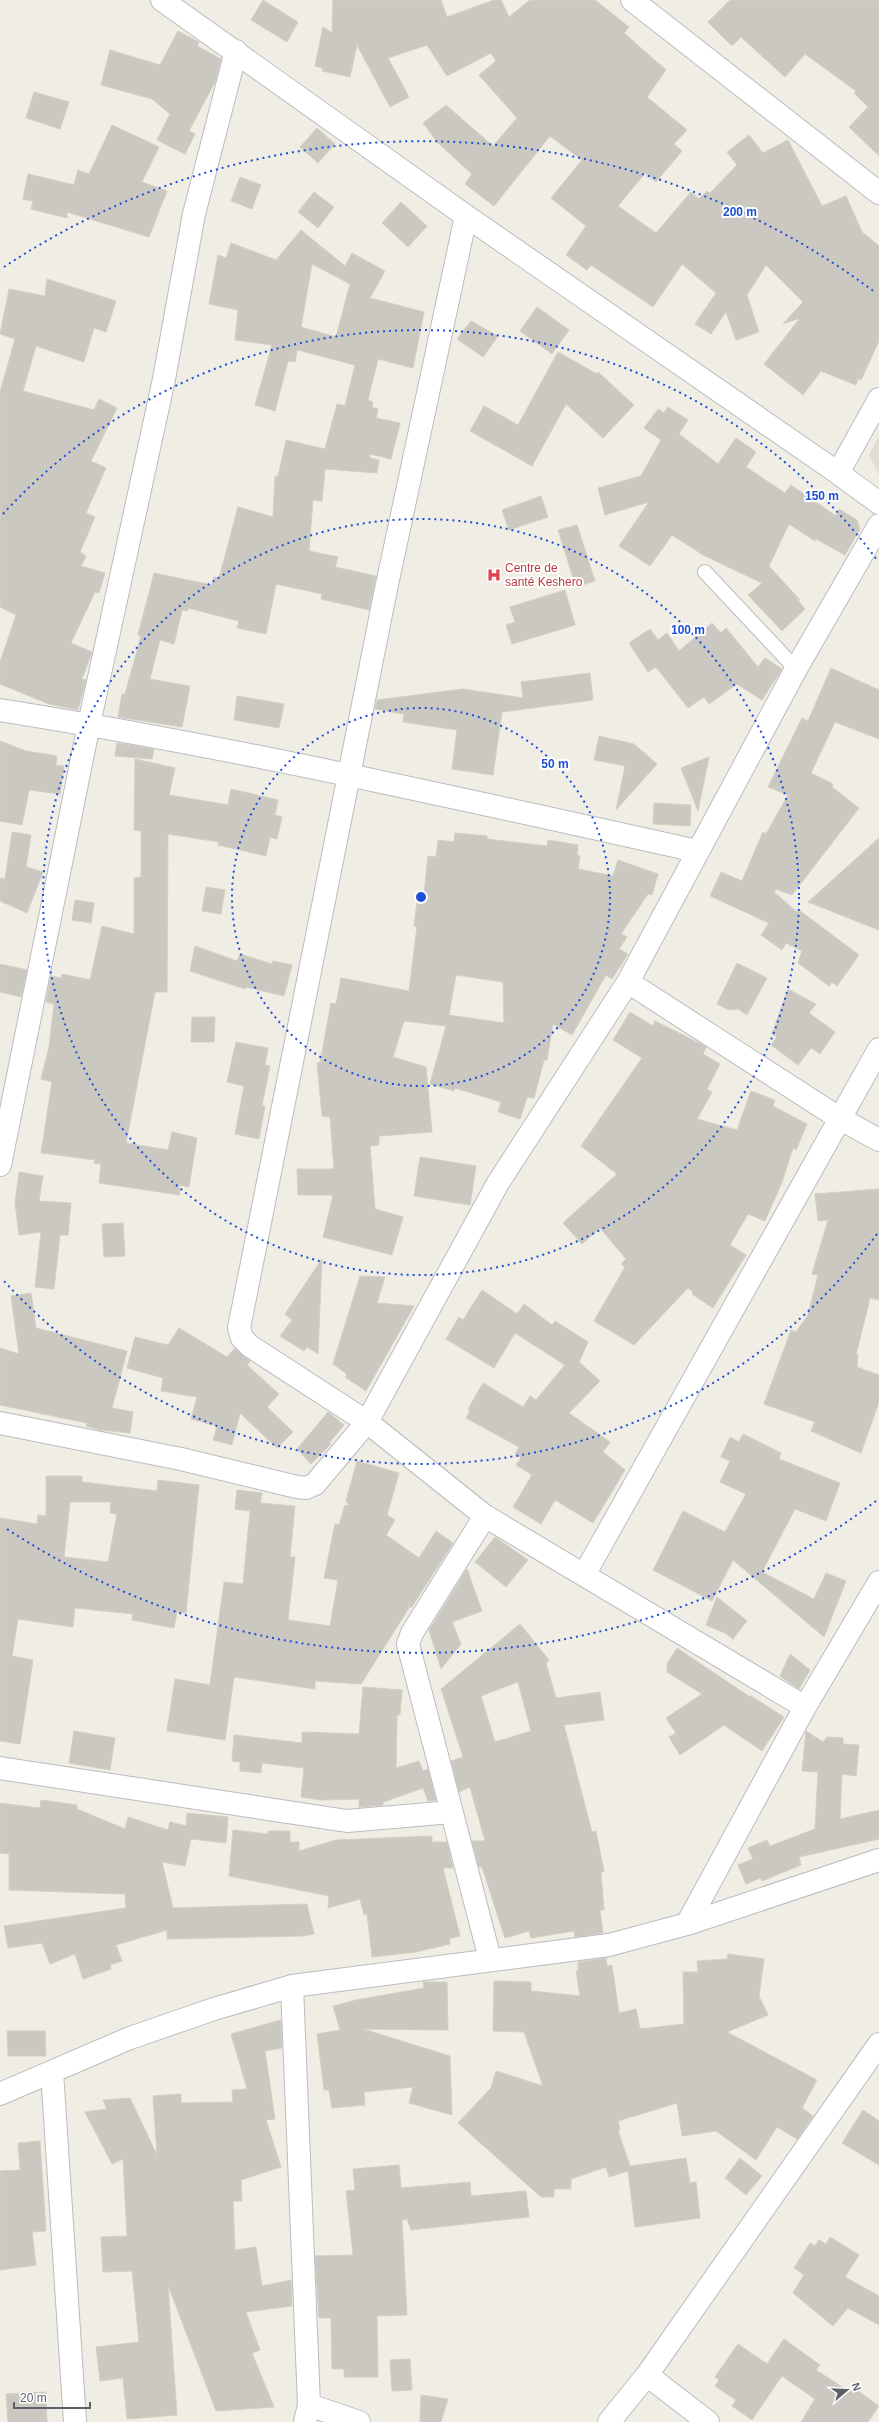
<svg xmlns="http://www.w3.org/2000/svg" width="879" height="2422" viewBox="0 0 879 2422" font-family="Arial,sans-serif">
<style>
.education{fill:#e0dcd3}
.building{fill:#cbc8c1;stroke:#d5cfc2;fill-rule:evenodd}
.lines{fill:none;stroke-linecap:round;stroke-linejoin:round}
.service-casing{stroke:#b9bcc1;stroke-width:16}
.minor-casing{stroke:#b9bcc1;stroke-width:24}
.service{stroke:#fff;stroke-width:14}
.minor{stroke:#fff;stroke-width:22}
.ring{fill:none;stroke:#1d4ed8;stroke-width:2;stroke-dasharray:2 4}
.labels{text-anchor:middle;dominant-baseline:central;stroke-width:4;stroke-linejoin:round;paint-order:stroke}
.health-label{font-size:12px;fill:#be3a42;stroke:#fff;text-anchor:start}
.centre{fill:#1d4ed8;stroke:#fff;stroke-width:2}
.ring-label{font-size:12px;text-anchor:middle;font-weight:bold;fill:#1d4ed8;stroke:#fff;stroke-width:4;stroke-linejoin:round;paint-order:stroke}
</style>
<rect width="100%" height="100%" fill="#efede4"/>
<path class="education" d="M879,436v39l-10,-20z"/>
<path class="building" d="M263,0l35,22 -11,20 -36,-22z
M333,0h108l6,17 47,-17h7l8,17 21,-17h65l34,27 -5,6 42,37 -19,27 40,33 -13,14 8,7 -26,31 -11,-9 -27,33 38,27 35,-41 8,7 8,-8 3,2 27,-28 -10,-13 22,-17 14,18 25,-13 34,66 24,-10 16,36 17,14v95l-18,39 -3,-2 -2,7 -35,-14 -18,24 -39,-31 36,-46 -17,6 20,-22 -37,-37 -19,30 12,37 -23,8 -10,-28 -15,22 -16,-10 21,-31 -34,-29 -29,43 -62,-42 -4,5 -21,-15 20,-29 -35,-28 31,-38 -32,-24 -56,70 -29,-22 7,-10 -34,-31 -15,-20 23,-18 47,41 24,-28 -38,-43 17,-14 -5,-8 -44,23 -20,-31 -39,13 21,39 -19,10 -33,-62 -7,32 -28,-6 1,-3 -8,-2 8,-39 9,6z
M730,0h149v156l-30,-29 19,-20 -14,-14 2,-2 -51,-37 -20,23 -44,-40 -9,9 -24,-24z
M178,31l21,11 -2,4 24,13 -6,23 -26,49 6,3 -10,20 -28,-14 13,-26 -18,-15 -51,-14 9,-35 50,15z
M34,92l35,10 -9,27 -34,-11z
M112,125l47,22 -17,35 25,9 -18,46 -82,-25v6l-36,-9 2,-8 -10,-2 5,-25 46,11 4,-15 11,4z
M317,128l18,16 -17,19 -18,-16z
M240,177l21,8 -9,24 -21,-8z
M314,192l20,15 -16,21 -20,-16z
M401,202l26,24 -19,21 -26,-24z
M301,230l44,36 7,-13 33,18 -15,27 54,14 -11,56 -35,-9 -10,41 5,2 -1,5 6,2 -2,9 24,5 -9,36 -21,-5v4l9,2 -2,13 -52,-4 -3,32 -9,-1 -4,51 29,6 -3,10 41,9 -7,34 -48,-11 1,-5 -46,-10 -10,50 -29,-6 2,-7 -51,-13v3l-6,-1 -8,34 -14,-4 -10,39 40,7 -8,41 -64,-10 4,-23h3l16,-58 -3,-1 16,-62 58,12 2,-8 5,1 19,-71 35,10 2,-41h3l8,-36 39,9 12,-45 8,2 10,-41 -58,-15 -2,12 -7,-1 -13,50 -20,-6 17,-60 -37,-5 3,-30 -29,-6 9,-49 8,3 5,-15 45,17zM312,264l38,20 -14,53 -35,-10z
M47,279l69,22 -10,31 -12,-4 -10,34 -48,-16 -13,45 71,19 5,-11 18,9 -26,53 15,7 -20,45 9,4 -15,35 6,4 -5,10 24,7 -6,20 -4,-1 -24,51 21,9 -10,27 4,1 -8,30 -29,-6 -49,-20v-22l16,-47 -16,-8v-215l15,-53 -15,-5 9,-45 36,7z
M537,307l32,23 -17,24 -32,-23z
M471,321l27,15 -15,21 -26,-18z
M558,352l39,22 1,-2 36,33 -31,33 -37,-34 -34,62 -62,-35 14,-25 34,19z
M668,407l20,13 -9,14 39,30 18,-26 20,14 -10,15 39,26 6,-8 45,31 3,-7 18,11 3,9 -15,26 -29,-16 -1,2 -26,-17 -20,42 31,34 -4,-2 9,11 -23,22 -34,-36 14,-12 -59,-28 -31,-20 -22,31 -31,-20 30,-44 -44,13 -7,-27 43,-12 20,-36 -17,-12 14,-19 6,4z
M541,496l7,21 -39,13 -7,-20z
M577,525l18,56 -19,6 -18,-57z
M565,590l10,35 -63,19 -6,-19 9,-3 -5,-15z
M712,623l9,10 5,-5 32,39 7,-9 17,11 -20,31 -25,-16 -28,20 -5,-7 -16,11 -32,-41 -8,5 -19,-29 21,-14 8,11 9,-7 12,18z
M831,668l48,22v49l-44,-17 -24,51 22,11 -1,3 27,21 -67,87 -16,-6 -2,3 23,20 2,-2 60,45 -22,31 -5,-4 -3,4 -31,-23 4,-12 -16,-8 -4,7 -21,-15 8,-12 -59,-27 11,-24 21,9 21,-49 3,2 22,-39 -20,-8 34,-69 6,3z
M590,673l3,27 -91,12 -9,63 -41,-6 5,-39 -54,-8 1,-8 -29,-5 2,-9 86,-11 60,9 -2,-16z
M237,696l47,8 -5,24 -45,-8z
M599,736l35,8 23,20 -41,46 9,-44 -31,-6z
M0,741l26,10 31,5 -1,9 8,1 -4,28 -31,-4 -7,35 -22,-4z
M117,743l37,6 -2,10 -37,-3z
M709,757l-11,54 -17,-43z
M135,759l40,9 -6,27 59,10 3,-16 47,11 -3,15 7,2 -5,22 -7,-2 -4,19 -48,-11 1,-3 -51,-8 -1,158h-12l-29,151 42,7 4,-18 25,6 -8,49 -10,-2 1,10 -81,-12 2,-19 -7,-1 1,-3 -54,-7 11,-71 -11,-3 8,-32 5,-43 -8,-2 5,-26 10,2 1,-4 28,6 12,-54 32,8v-56l7,-1v-46l-7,-1z
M654,803l37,2 -1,21 -37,-2z
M12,832l19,3 -5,32 17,5 -16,41 -27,-12v-23l5,1z
M455,833l32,3v3l60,7 1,-6 30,5 -1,10 3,1 -2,13 35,7 5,-16 40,14 -6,21 -4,-1 -27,40 6,3 -8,12 9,5 -16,25 -6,-4 -34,60 -19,-11 -6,36h-3l-10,38 -7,-1 -7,22 -22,-7 3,-10 -46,-14 -1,3 -24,-7 16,-58 -42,-5 -11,36 33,10 6,65 -53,4v9l-9,1 5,63 28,8 -11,38 -69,-18 10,-42h-35l-1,-26h37l-4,-52 -8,-1 -5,-53h3l11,-60 5,1 5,-26 68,13 8,-64 -3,-1 4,-32h6l4,-38 8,1 2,-17 16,2zM456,975l47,7 1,41 -55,-8z
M879,838v92l-71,-28z
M206,887l19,3 -4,24 -19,-3z
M75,900l19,3 -3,20 -19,-3z
M195,946l42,15 3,-7 32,10 1,-3 19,4 -8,31 -38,-9 -1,2 -55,-18z
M737,963l30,15 -20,37 -9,-6 -9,1 -12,-6z
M0,964l27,6 -6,27 -21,-5z
M788,989l28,15 -7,9 26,19 -15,22 -9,-6 -13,17 -27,-20 6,-8 -5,-3z
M630,1012l23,14 2,-5 46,23 5,3 -3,7 17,10 -13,25 5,3 -15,27 40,11 14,-39 24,9 -2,6 34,18 -11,26 -3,-2 -11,34 -17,39 -17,-7 -18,31 16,10 -33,53 -21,-14 1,-2 -5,-4 -54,57 -40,-24 31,-54 -4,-3 5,-5 -26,-31 -18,16 -19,-21 54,-49 -36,-28 61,-88 -29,-18z
M192,1017h23l-1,25h-23z
M236,1042l32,6 -3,17 5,1 -8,39 3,1 -6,33 -24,-5 9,-48 -17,-4z
M420,1157l56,9 -6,39 -56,-9z
M19,1172l24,4 -4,25 32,2 -3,32h-8l-6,54 -19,-2 6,-55 -22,3 -4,-32z
M879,1189v111l-9,-2 -14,56h2l-1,13 22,8v27l-18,51 -50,-22 4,-9 -51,-18 27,-74 5,2 12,-17 10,-40 -6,-1 16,-54 -10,1 -3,-27z
M123,1223l2,33 -21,1 -2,-33z
M322,1259l-4,95 -11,-7 -3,4 -24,-15 12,-16 -7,-6z
M360,1276l25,1 -8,26 37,3 -48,85 -21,-14 2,-3 -14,-10z
M482,1290l35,24 7,-10 28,21 3,-4 33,21 -9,20 21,19 -31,32 41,29 -7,10 22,18 -32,53 -38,-23 -14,24 -28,-17 19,-32 -16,-10 5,-7 -6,-4 4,-7 -53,-29 4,-7 -2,-2 15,-26 40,24 7,-11 6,4 29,-35 -50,-32 -21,35 -48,-29 13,-22 4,3z
M31,1293l5,35 91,23 -15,57 21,4 -3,21 -30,-3 -14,-4 1,-3 -87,-18v-57l19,6 -8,-58z
M179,1328l48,29 8,-9 15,13 -3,4 32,29 -12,13 26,25 -16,16 -37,-35 -8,32 -19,-5 4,-14 -26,-7 6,-22 -36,-6 2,-13 -36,-10 8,-31 33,8z
M328,1412l16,13 -15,18 2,1 -20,20 -14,-15z
M743,1434l38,19 -2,6 61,24 -14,38 -31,-12 -33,63 52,27 12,-26 20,8 -22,56 -91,-77 -21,41 -59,-31 30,-59 42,21 21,-38 -26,-12 10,-21 -9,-4 9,-20 9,5z
M357,1461l42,12 -12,42 8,5 -9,15 33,23 17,-27 17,12 -42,65 -2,-6v6l-48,76 -46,-3v8l-81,-12 -9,63 -58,-9 8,-52 35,6 14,-103 19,2 7,-73 -15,-2 2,-19 25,3 -2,10 35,3 -5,51h5l-7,63 42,6 8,-46 -14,-2 11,-54 4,1 6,-20 5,1 -4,-5z
M46,1476h36v6l75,9 1,-11 41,5 -13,128 -9,-1 -3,16 -42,-8 1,-6 -58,-6 -2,19 -55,-8 -6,37 21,4 -13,84 -20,-3v-223l37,6 1,-9 8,1zM70,1502h41l-1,11 7,1 -9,48 -44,-5z
M495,1537l33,23 -22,27 -31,-25z
M467,1569l15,42 -30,11 9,22 -20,25 -12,-39z
M717,1597l30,24 -14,18 -8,-6 -19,-8z
M520,1624l29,36 -3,3 10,35 44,-6 4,28 -40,5 28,107 4,-1 8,40 -3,2 3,37h-4l3,23 -28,4 -1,-6 -43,7 -2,-7 -24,7 -23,-71h-3l-7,-26h13l-15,-54 -11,5 -8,-31 12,-4 -22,-68zM518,1682l13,49 -36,11 -14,-46z
M677,1648l73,49 1,-1 33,21 -22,34 -38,-26 -44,30 -11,-18 7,-4 -10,-15 36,-24 -35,-22v-8z
M790,1654l20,16 -11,19 -19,-13z
M363,1687l39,3 -2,25h-3l-1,53 23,-7 4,10 5,-2 8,31 -8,1 -5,-13 -40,14v3l-24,2v-8l-38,1 -20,-3 3,-29 -42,-5 -1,10 -21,-2v-9l-8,-1 2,-26 68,8v-11l57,2z
M74,1731l41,7 -5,32 -41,-7z
M806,1731l17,11 4,-5 16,1v6l16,1 -3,31 -14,-2 -2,45 39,-9v29l-80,18 2,8 -39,16 -2,-3 -14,6 -8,-19 15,-6 -5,-11 19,-8 3,6 45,-17 3,-57 -16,-1z
M41,1800l36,5v4l48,20 3,-12 40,13 2,-8 16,4 1,-13 41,4 -2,26 -35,-4 -6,27 -23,-4 11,46 134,-4 7,30 -12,2 -135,3v-9l-51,15 6,16 -12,4 1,4 -28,10 -8,-25 -25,10 -8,-21 -34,5 -4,-22 122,-18 -1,-14 -116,-4v-36l-9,-1v-50l40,5z
M233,1830l35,4v-3h22v11h9v9l37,-11 96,-4v6h15l6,26h-10l17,68 -11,3 1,5 -34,8 -44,5 -5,-43 -3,1 -4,-16 -32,9 1,-12 -100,-20z
M728,1954l36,5 -5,37 9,19 -41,17 90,48 -15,28 11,8 -16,23 -20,-12 -21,33 -40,-29 -34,5 -5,-33 -59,18 2,9 -2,1 12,35 56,-8 4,25 6,-1 4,36 -65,9 -7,-56 -19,6 -3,-10 -35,12v10h-17v8h-13l-83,-74 33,-35 5,-17 47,15 -19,-54 -31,-1 1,-50 37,1v9l49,5 -4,-25h2v-9l28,-4 1,8 5,-1 7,48 17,-4 4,20 44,-5 -1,-52h15l-1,-11 30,-2z
M423,1982h24l1,48 -85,-1 87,27 2,59 -43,-12 4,-16 -49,5 1,13 -33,3 -3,-18h-5l-7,-56 23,-4 -7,-24 23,-6 68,-12z
M281,2020l1,28 -17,3 10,68 -9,1 15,47 -40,13 1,21h-9l2,49 21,-3 6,39 29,-6 1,26 -46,6 14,38 -8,3 22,54 -58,4 -48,-126 9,130 -50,4 -4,-41 -23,3 -4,-34 43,-5 -7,-71 -29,1 -2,-35 26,-1 -4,-77 -11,5 -27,-52 22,-3 -4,-9 27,-2 27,57 -4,-59 28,-2v9l52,-1 -1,-12 15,-1 -16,-55z
M7,2031h38l1,25h-38z
M863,2110l16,11v44l-37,-22z
M40,2141l6,90 -14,1 4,33 -36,5v-99l20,-1 -2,-27z
M740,2158l22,18 -16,19 -21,-17z
M399,2165l2,23 69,-6 1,14 55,-5 3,26 -118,13 -4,-11 -5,1 5,95 -30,1 1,61h-34v-8h-12l-1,-51h-12l-4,-62 38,-1 -7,-64 9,-1 -2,-21z
M830,2237l29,18 -14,22 34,19v29l-31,-17 -15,18 -40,-33 11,-18 -10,-7 16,-25 5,3 4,-6 7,4z
M784,2339l36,26 -4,5 34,22 4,-4 25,18 -11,16h-67l14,-23 -33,-23 -30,44 -20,-14 4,-6 -21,-14 4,-6 -4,-3 23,-33 29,20z
M410,2359l2,31 -20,1 -2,-31z
M46,2392l1,30h-39l-2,-28z
M421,2395l27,4 -7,23h-21z"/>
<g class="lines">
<defs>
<path id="service" d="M705,572l91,97"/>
<path id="minor" d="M162,0l304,216 372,257 41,30
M632,0l247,193
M466,216l-81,378 -146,734 3,10 8,8 117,76 118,94 320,191
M838,473l41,-74
M0,710c234,37 466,90 697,141
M628,982l211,136 40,22
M0,1165l89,-441 75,-345 30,-165 42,-163
M0,1423l181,36 116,28 9,1 9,-4 52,-62 131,-239 130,-201 168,-313 83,-144
M485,1516l-73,117 -4,11 82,315
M584,1575l295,-526
M0,1768l347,53 104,-9
M687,1924l118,-217 74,-125
M292,1986l17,419 -4,17
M52,2072l23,350
M0,2094l130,-56 84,-29 78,-23 317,-41 78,-21 192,-64
M647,2375l61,47
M309,2405l50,17
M609,2422l38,-47 232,-331"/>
</defs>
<use href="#service" class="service-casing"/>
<use href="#minor" class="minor-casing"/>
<use href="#service" class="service"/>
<use href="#minor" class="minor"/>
</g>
<g class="ring">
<circle cx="421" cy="897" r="189"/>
<circle cx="421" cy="897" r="378"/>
<path d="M877 1234A567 567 0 0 1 3 1280M3 514A567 567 0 0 1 877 560"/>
<path d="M876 1501A756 756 0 0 1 4 1527M4 267A756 756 0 0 1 876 293"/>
</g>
<defs>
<symbol id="hospital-bare" viewBox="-9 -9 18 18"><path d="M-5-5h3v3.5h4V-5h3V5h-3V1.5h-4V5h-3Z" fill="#e0444e" stroke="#fff" stroke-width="2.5" paint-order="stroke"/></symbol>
</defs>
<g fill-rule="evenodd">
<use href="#hospital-bare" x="484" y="565" width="20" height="20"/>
</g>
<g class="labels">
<g class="health-label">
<text x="505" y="568">Centre de<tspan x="505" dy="14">santé Keshero</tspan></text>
</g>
</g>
<circle cx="421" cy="897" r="6" class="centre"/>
<g class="ring-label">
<text x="740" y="216">200 m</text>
<text x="822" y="500">150 m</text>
<text x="688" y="634">100 m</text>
<text x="555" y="768">50 m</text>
</g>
<g transform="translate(847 2390) rotate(71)" stroke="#ffffff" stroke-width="3" paint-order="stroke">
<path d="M0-3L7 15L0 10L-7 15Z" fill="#5c6066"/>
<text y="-6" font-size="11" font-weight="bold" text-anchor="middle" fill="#5c6066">N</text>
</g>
<path d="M14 2402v6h76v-6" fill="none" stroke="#5c6066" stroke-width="2"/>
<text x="20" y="2402" font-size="12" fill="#5c6066" stroke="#ffffff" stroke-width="3" paint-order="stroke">20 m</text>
</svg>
